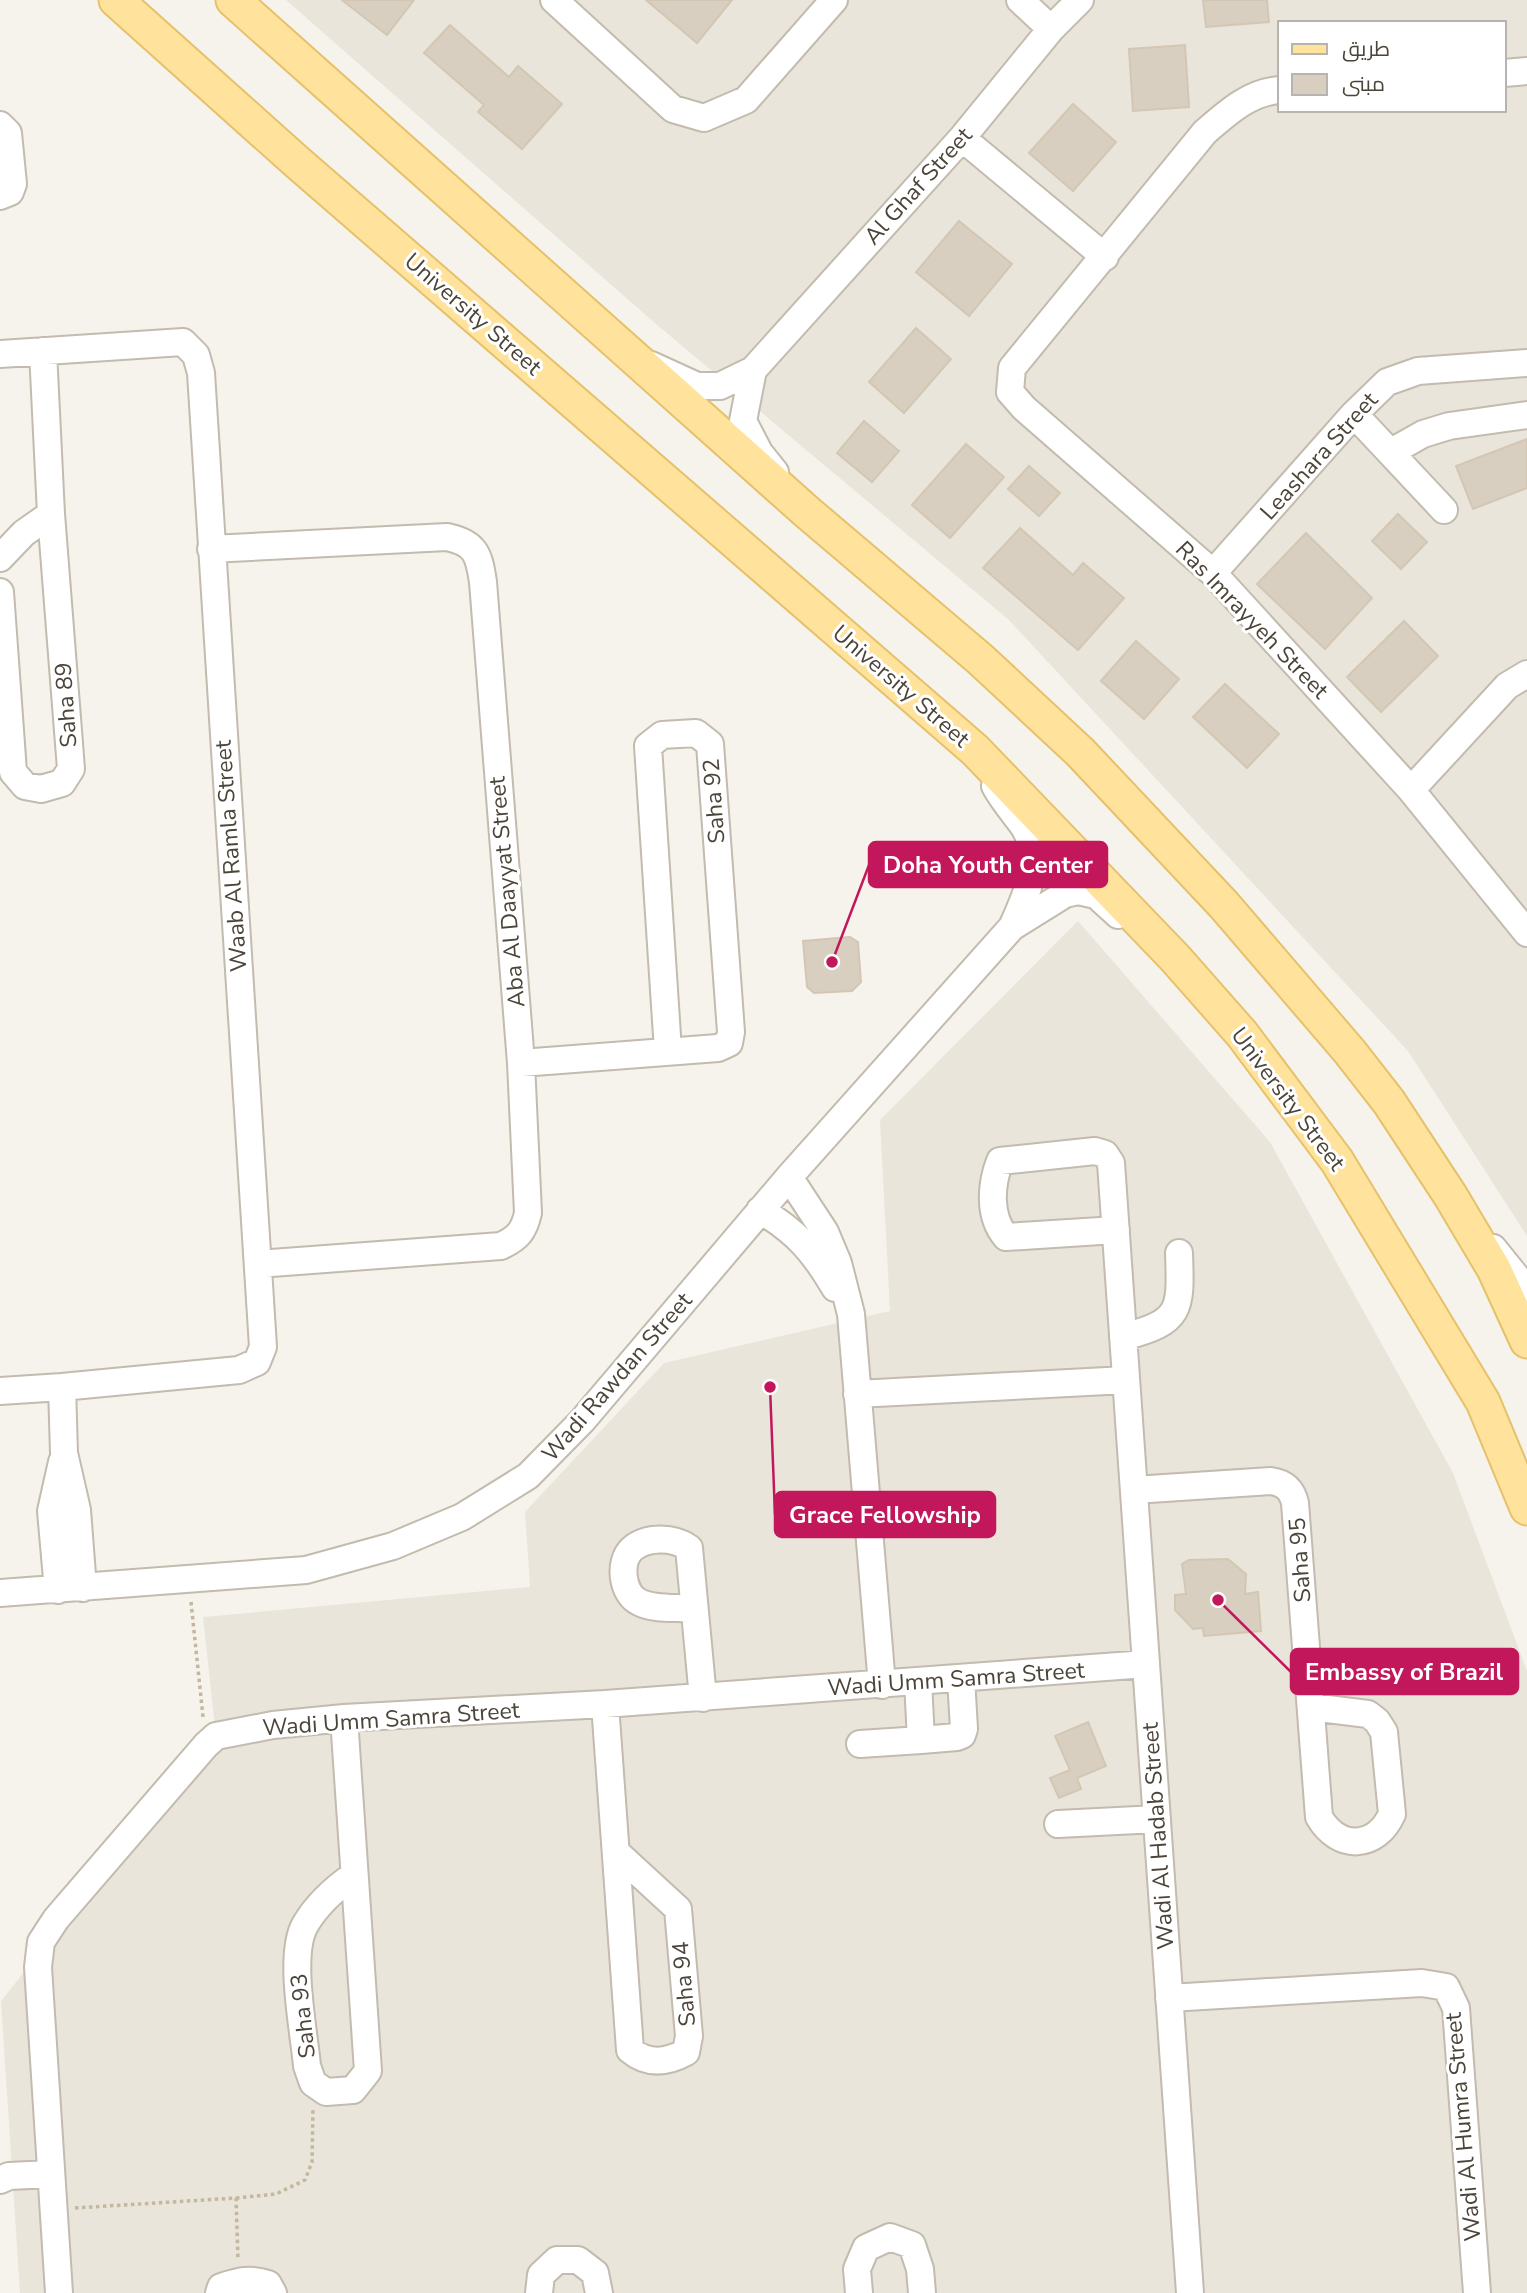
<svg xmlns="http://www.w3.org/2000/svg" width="1527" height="2293" viewBox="0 0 1527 2293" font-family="'Nunito Sans',Cairo,sans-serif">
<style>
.residential{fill:#eae5da;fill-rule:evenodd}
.building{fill:#d8cfc1;stroke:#d3c7b4;stroke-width:2}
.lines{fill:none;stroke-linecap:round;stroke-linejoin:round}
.minor-casing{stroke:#c2bbae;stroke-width:30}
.major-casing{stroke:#e6c16a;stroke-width:37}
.path{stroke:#c4b79f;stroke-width:3.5;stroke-dasharray:3.5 3.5;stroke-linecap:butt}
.minor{stroke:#fff;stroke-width:26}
.major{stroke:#ffe39c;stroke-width:33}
.labels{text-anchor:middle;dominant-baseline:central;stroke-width:6;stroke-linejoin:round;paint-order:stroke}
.street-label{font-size:23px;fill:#4b4439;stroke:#fff}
.leader{fill:none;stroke:#c2185b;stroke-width:2.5}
.callout-dot{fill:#c2185b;stroke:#fff;stroke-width:2.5}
.callout{fill:#c2185b;stroke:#c2185b;stroke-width:2.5}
.callout-label{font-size:24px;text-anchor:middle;font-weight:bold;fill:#fff}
</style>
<rect width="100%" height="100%" fill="#f6f3ec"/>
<path class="residential" d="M286,0h1241v1236l-119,-185 -399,-431 -353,-296zM1280,23h224v87h-224z
M1078,921l192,221 183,331 74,198v622h-1507l-19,-292 205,-256 10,-9 -13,-119 327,-30 -5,-75 139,-149 226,-52 -10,-191z"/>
<path class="building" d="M342,0h72l-27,35z
M646,0h86l-35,43z
M1203,0h64l2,22 -63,5z
M450,25l59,52 9,-11 44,38 -40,45 -44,-37 6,-7 -60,-52z
M1185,45l4,62 -56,4 -4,-62z
M1073,104l43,38 -43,49 -44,-38z
M959,221l53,43 -43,52 -53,-44z
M916,328l35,31 -47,54 -35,-31z
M864,421l35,30 -27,31 -35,-29z
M1527,439v49l-54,21 -17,-43z
M966,444l38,33 -54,61 -38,-33z
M1029,466l31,27 -21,23 -31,-27z
M1398,514l29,28 -26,27 -29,-28z
M1020,528l53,47 10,-12 41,35 -46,52 -95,-82z
M1306,533l66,65 -47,51 -68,-65z
M1404,621l34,35 -57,56 -34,-35z
M1136,641l43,38 -35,40 -43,-38z
M1225,684l54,50 -32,34 -54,-51z
M850,937l8,5 3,40 -9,9 -38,2 -7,-6 -4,-46z
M1228,1559l18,15 -1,20 13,-2 3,39 -57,5 -1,-8 -10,1 -18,-19v-15l11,-1 -4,-30 7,-4z
M1088,1722l18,44 -29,12 4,11 -22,9 -9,-20 20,-8 -15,-34z"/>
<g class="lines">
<defs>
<path id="minor" d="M554,0l119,109 31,9 42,-18 88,-100
M1020,0l31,29
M1504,73l23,-2
M1280,90c-30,2 -52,22 -75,42l-193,236 -2,24 14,16 189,165 198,217 116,143
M0,125l8,8 5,51 -3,8 -10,4
M962,138l143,119
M0,354l183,-12 13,13 5,18 62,974 -6,15 -18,8 -177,17 -62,4
M651,365l46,21h23l33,-16 209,-232 89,-109 29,-29
M753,370l-10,51 16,31 16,20
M1354,414l90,96
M1391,452l32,-18 26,-8 78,-11
M211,549l236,-12c29,6 32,18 36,45l38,481 7,150c-4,18 -10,25 -27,33l-243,18
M0,558l24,-25 27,-19
M1213,573l141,-159 33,-32 31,-11 109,-8
M0,592l13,180 12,14 16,3 21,-6 9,-14 -20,-255 -8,-163
M995,786c8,15 19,27 29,41 20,32 2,69 -12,100
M1411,790l96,-104 20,-12
M521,1063l197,-15 11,-5 2,-11 -21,-288 -14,-11 -34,2 -14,11 20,305
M789,1177l36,55 13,31 13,51 31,371
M760,1210c37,22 54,42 75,78
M1116,1230l-110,7c-18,-21 -15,-53 -6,-76l95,-10 10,3 6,9 79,1130
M1493,1248l34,42
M1123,1337c59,-15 58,-27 56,-84
M62,1387l2,66 13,57 6,78
M857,1394l269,-14
M1134,1490l137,-9c14,2 21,9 24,22l24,314c20,34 57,32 73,-3l-8,-82 -7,-11 -9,-7 -57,-7
M58,1590l-7,-79 11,-49
M0,1593l306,-23 87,-24 69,-29 66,-41 54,-55 207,-244 223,-250 53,-33 13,-3 18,4 22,20
M694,1609c-17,-2 -40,1 -55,-7 -17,-8 -21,-40 -7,-53 15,-13 42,-12 57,-1l14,150
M605,1704l25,346c18,15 36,13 56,2l3,-16 -11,-127 -62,-57
M344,1718l24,353 -15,19 -27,2 -13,-9 -6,-17c-3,-35 -19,-111 -2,-141 12,-21 29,-36 49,-50
M921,1740l36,-3 5,-2 2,-6 -3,-51
M860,1744l61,-4 -3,-58
M1058,1824l99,-5
M1169,1998l253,-15 24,4 10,21 21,285
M0,2180l9,-4 42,-2
M59,2293l-21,-326 3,-25 15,-23 150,-174 10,-9 57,-11 71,-7 261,-14 541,-40
M219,2293l2,-6c18,-6 29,-9 47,-3l5,9
M539,2293l2,-18 16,-15h21l17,13 4,20
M859,2293l-2,-24 9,-21 24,-11 22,8 8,24 2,24"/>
<path id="major" d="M116,0l181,162 678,588 200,208 67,76 95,127 146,241 44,106
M233,0l574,512 173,147 100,93 144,153 126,147 39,50 61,93 44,74 33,72"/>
</defs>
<use href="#minor" class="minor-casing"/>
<use href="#major" class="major-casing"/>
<path class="path" d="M191,1602l12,115
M236,2198l40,-4 29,-14 7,-18 1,-53
M75,2208l161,-10 2,61"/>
<use href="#minor" class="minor"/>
<use href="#major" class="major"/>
</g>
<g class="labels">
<g class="street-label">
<text transform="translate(918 186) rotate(-48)">Al Ghaf Street</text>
<text transform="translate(473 314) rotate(41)">University Street</text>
<text transform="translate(1319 456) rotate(-48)">Leashara Street</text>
<text transform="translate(1252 620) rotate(46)">Ras Imrayyeh Street</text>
<text transform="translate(901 686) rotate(41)">University Street</text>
<text transform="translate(66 705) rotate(-94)">Saha 89</text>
<text transform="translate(714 801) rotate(-94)">Saha 92</text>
<text transform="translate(231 856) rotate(-94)">Waab Al Ramla Street</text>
<text transform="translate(507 892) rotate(-95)">Aba Al Daayyat Street</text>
<text transform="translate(1288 1099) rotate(53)">University Street</text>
<text transform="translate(617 1377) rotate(-49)">Wadi Rawdan Street</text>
<text transform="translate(1300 1560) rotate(-94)">Saha 95</text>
<text transform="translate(956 1679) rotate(-4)">Wadi Umm Samra Street</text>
<text transform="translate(391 1719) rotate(-4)">Wadi Umm Samra Street</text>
<text transform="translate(1158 1836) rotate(-94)">Wadi Al Hadab Street</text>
<text transform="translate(684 1984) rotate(-95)">Saha 94</text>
<text transform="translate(303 2016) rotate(-96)">Saha 93</text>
<text transform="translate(1463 2127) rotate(-95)">Wadi Al Humra Street</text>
</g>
</g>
<path class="leader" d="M832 962L869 865M770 1387L775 1515M1218 1600L1291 1672"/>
<g class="callout-dot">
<circle cx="832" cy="962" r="7"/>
<circle cx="770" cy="1387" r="7"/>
<circle cx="1218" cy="1600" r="7"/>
</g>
<g class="callout">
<rect x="869" y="842" width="238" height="45" rx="7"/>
<rect x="775" y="1492" width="220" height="45" rx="7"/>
<rect x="1291" y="1649" width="227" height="45" rx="7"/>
</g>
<g class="callout-label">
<text x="988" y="873">Doha Youth Center</text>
<text x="885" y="1523">Grace Fellowship</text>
<text x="1404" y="1680">Embassy of Brazil</text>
</g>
<rect x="1278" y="21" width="228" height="91" fill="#ffffff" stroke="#b7b4b0" stroke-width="2"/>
<rect x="1292" y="44" width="35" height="10" fill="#ffe39c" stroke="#b7b4b0" stroke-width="2"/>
<text x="1342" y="56" font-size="21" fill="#4b4439">طريق</text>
<rect x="1292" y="74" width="35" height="21" fill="#d8cfc1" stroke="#b7b4b0" stroke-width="2"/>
<text x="1342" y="91" font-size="21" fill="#4b4439">مبنى</text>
</svg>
